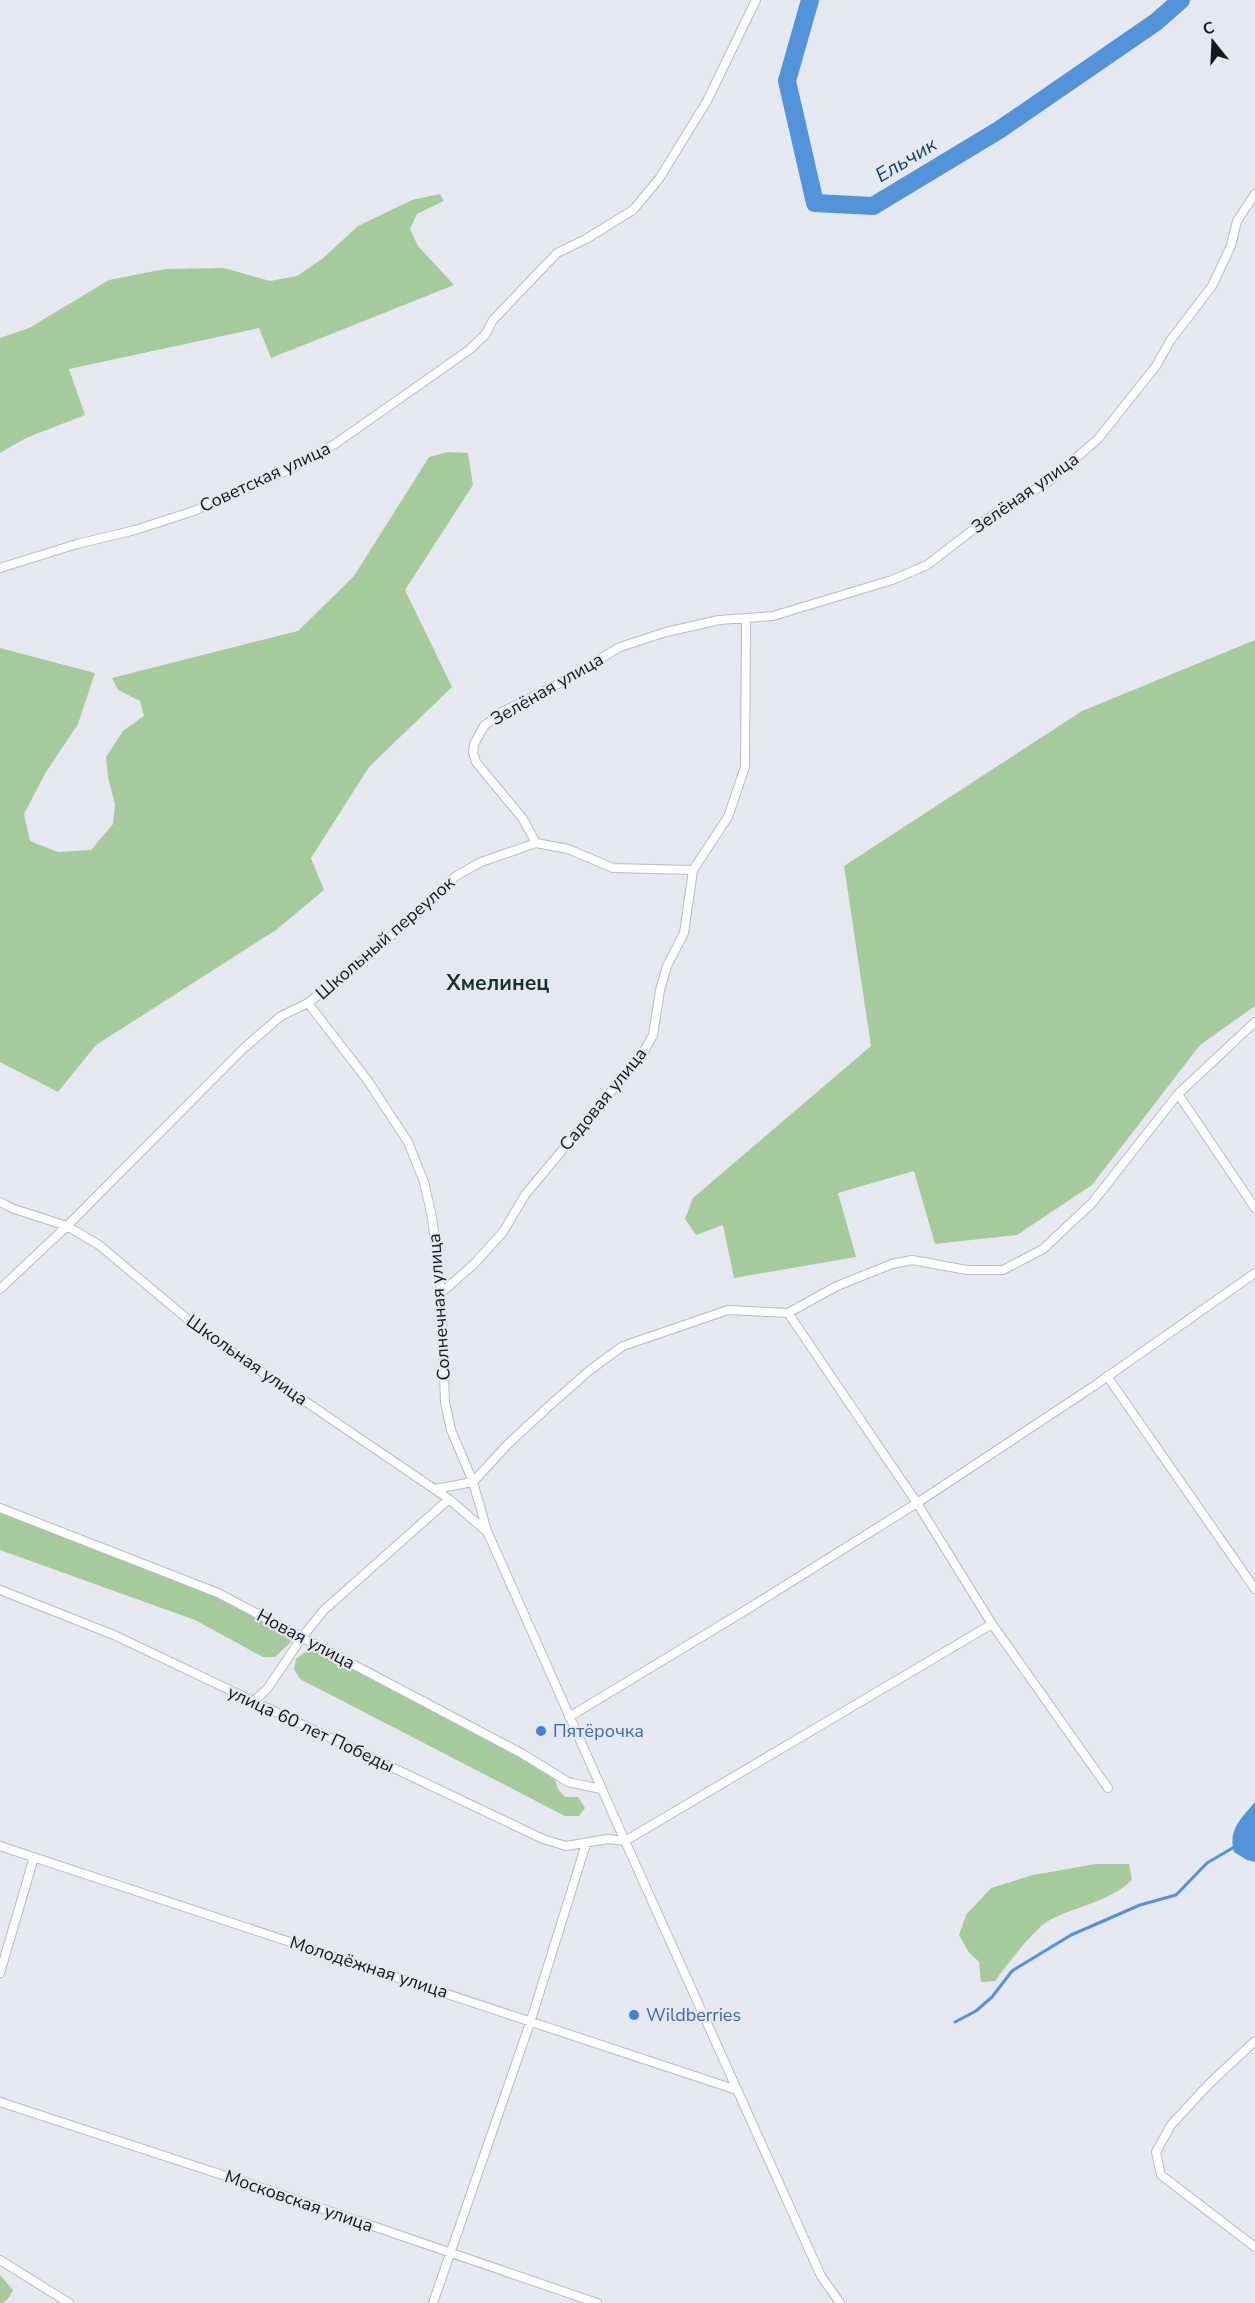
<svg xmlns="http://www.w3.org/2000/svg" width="1255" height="2303" viewBox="0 0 1255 2303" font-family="'Nunito Sans',sans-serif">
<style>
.green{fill:#a5cb9d}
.water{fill:#5194d9}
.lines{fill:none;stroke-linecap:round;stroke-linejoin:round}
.stream{stroke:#5194d9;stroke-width:3}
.river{stroke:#5194d9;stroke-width:18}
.street-casing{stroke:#b9bbc1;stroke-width:10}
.street{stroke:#fff;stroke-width:8}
.shop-dot{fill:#3f7fe0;stroke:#e6e8ef;stroke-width:2}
.labels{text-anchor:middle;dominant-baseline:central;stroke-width:4.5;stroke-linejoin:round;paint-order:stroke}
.street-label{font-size:18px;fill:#161719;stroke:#e6e8ef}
.shop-label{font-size:18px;fill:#366cbe;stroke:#e6e8ef;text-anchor:start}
.water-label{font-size:20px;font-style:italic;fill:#0e3f6c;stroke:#e6e8ef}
.quarter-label{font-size:21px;font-weight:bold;fill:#15332b;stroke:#e6e8ef}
</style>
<rect width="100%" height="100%" fill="#e6e8ef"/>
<path class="green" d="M440,194l4,7 -27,13 -7,15 8,17 36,39 -183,73 -12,-30 -190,41 16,46 -59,23 -26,15v-115l29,-10 80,-48 56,-11 59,-1 46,13 27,-5 25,-17 36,-33 54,-26z
M448,452l20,1 5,32 -68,105 47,97 -83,80 -58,91 13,32 -48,40 -180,115 -38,47 -58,-30v-414l95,25 -17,51 -32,48 -22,42 6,27 28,11 33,-2 22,-26 2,-20 -7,-27 -2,-20 17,-26 21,-15 -4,-15 -22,-11 -6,-12 186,-47 56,-55 75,-119z
M1255,640v366l-55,39 -108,140 -75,50 -82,9 -21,-73 -76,22 18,64 -122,21 -11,-53 -27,10 -11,-16 8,-21 178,-152 -27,-180 238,-155z
M0,1511l214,83 78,41 -2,8 -15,14h-12l-68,-37 -195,-70z
M312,1647l241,128 5,14 7,8h13l7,11 -6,8h-14l-265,-137 -6,-10 2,-10z
M1096,1864h33l3,16c-23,22 -56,26 -84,41 -14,8 -42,45 -53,60l-14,1 -2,-20 -11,-11 -9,-16 7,-20 25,-27 42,-13z
M0,2275l13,15c-3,6 -6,13 -13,13z"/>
<path class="water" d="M1255,1802v60l-8,-2 -13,-8c-6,-23 7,-33 21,-50z"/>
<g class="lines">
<path class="stream" d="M955,2022l21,-11 16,-14 20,-26 59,-36 69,-30 36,-10 31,-32 29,-17"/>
<path class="river" d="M810,0l-23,81 28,122 58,3 126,-76 157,-108 25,-22"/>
<defs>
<path id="street" d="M0,568l77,-24 58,-14 59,-19 96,-42 45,-25 134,-94 16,-15 8,-15 64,-67 29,-14 47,-29 26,-31 48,-78 49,-101
M536,843l-13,-24 -47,-57 -3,-9 1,-9 10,-18 18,-14 56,-28 62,-37 46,-15 53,-12 54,-4 119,-36 35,-15 64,-49 58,-35 49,-42 58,-73 14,-25 42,-55 19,-40 6,-25 18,-27
M308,1003l60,78 40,61 16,40 8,35 9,76 4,109 6,28 22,52 14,49 138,310
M1178,1094l77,114
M0,1202l14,7 53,17 32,19 104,87 246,167 37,32
M0,1289l67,-63 177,-178 37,-32 27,-13 46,-36 61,-51 41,-40 25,-14 55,-19 32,6 45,19 80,2
M441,1293l33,-29 29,-32 22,-37 118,-142 10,-18 7,-45 7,-24 17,-33 9,-63 35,-53 17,-50 1,-148
M788,1313l49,-27 55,-22 20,-4 55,10h36l40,-21 49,-46 86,-109 77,-72
M1107,1376l148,213
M435,1489l38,-7 36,-39 39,-36 42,-37 33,-24 105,-36 60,3 129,190 -171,107 -177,107
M0,1508l218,85 303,160 47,29 33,7
M0,1590l114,45 429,204 23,7 42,-7 17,2
M992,1624l116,164
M254,1701l13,-12 36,-53 21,-26 125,-111
M0,1846l737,244
M0,1973l34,-116
M1255,2041l-46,43 -38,41 -15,27 5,23 94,72
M0,2102l265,87 332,114
M0,2260l69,43
M433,2303l98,-283 55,-176
M840,2303l-19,-27 -196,-435 367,-217 -75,-121 177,-117 161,-113"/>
</defs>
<use href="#street" class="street-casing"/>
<use href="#street" class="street"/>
</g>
<g class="shop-dot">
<circle cx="541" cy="1731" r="6"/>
<circle cx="634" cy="2015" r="6"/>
</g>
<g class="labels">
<g class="street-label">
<text transform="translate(265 477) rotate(-25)">Советская улица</text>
<text transform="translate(1025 493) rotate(-35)">Зелёная улица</text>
<text transform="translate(547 689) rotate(-30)">Зелёная улица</text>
<text transform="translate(385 938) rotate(-41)">Школьный переулок</text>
<text transform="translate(603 1099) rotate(-51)">Садовая улица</text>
<text transform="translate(439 1307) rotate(-94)">Солнечная улица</text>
<text transform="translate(247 1360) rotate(35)">Школьная улица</text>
<text transform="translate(306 1639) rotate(28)">Новая улица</text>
<text transform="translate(311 1729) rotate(25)">улица 60 лет Победы</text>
<text transform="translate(369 1967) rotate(18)">Молодёжная улица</text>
<text transform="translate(299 2201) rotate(19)">Московская улица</text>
</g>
<g class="shop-label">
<text x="553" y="1731">Пятёрочка</text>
<text x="646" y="2015">Wildberries</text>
</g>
<g class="water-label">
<text transform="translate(906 160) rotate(-31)">Ельчик</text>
</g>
<g class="quarter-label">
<text x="498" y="983">Хмелинец</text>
</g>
</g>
<g transform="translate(1213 42) rotate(342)" stroke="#e6e8ef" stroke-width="4.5" paint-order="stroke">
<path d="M0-4.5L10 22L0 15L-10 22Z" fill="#161719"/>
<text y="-9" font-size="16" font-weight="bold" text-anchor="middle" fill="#161719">С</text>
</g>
</svg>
